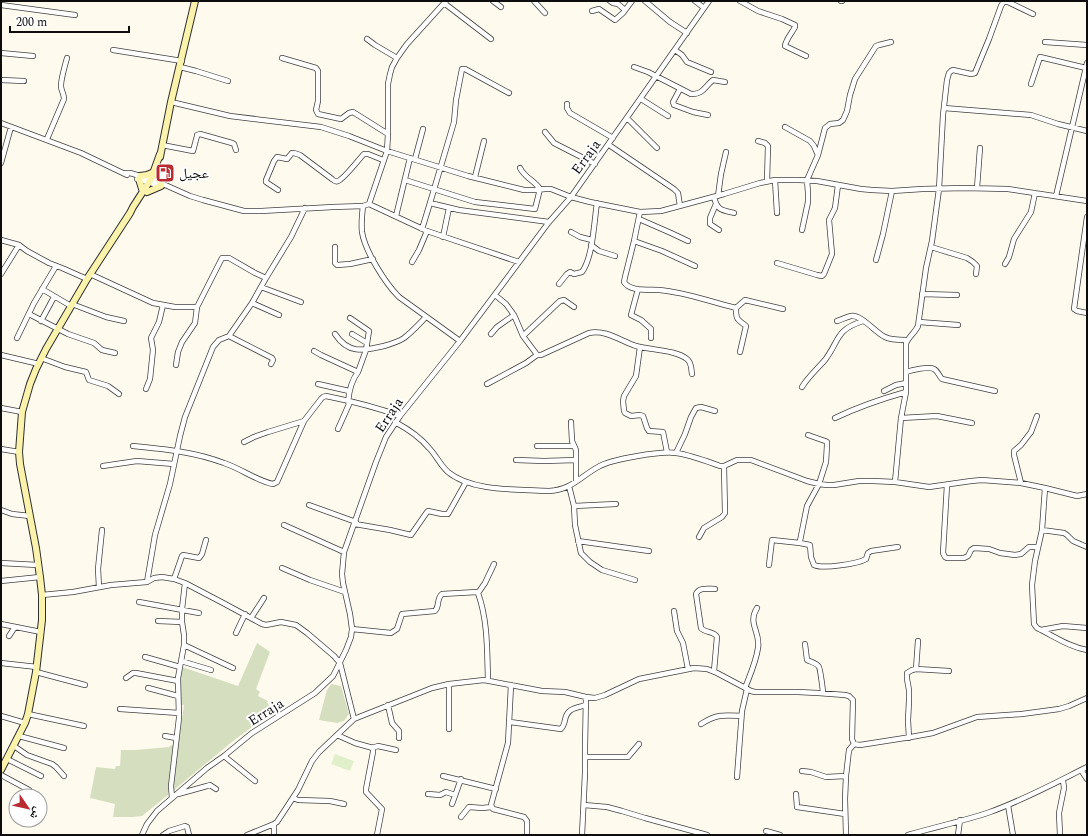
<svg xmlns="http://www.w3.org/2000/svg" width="1088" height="836" viewBox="0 0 1088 836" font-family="Spectral,'Noto Naskh Arabic',serif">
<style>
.cemetery{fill:#d5dfc0}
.pitch{fill:#e2efcb}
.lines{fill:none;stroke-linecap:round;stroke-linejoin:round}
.minor-casing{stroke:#404040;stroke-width:6}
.secondary-casing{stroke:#2f2f2f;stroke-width:8}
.minor{stroke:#fff;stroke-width:4.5}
.secondary{stroke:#fbf3ac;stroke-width:6}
.labels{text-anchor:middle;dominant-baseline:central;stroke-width:4;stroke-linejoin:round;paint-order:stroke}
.street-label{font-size:14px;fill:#0d0d0d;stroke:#fff}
.poi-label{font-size:14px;fill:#0d0d0d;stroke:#fff;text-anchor:start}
</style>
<rect width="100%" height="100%" fill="#fefbee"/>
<path class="cemetery" d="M257,643l13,9 -14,37 4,3 -2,4 10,5 -1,1 6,9 -18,11 1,2 -23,17 -59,49 -2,-2 5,-35 7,-48h-3v-31l1,-7 56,19z
M331,684l10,2 8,28 -5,7 -7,2 -18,-3 8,-30z
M171,745l3,1 -6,49 -26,21 -9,1h-20l2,-13 -25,-6 6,-31 19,2 1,-3h4l1,-16h14l34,-3z"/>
<path class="pitch" d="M335,754l19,7 -4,10 -19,-7z"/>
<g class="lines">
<defs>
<path id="minor" d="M493,1l8,6
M534,1l11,12
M610,1l3,2 5,1 7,6
M645,1l25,21 17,11
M695,1l9,7
M740,1l18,10 24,8 13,6v2c-3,6 -9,12 -10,19l21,10
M841,1h1
M444,3l47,36
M1,5l74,10
M592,11l7,-2 16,11 8,-7 9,-12
M367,39l8,6 22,13
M1045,42l42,3
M113,50l69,11
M675,50l7,5 5,7 24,10
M1,53l32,3
M282,58l34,10 2,3v30l-2,9 2,4 23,5 8,-6 4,-1 35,22
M180,67l16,4 32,10
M634,67l14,5 43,22c12,1 14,-8 22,-14l12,2
M1,80l23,1
M1031,84l9,-27 46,11
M680,89l-7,13 1,3 19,7 15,3
M641,99l27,17
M171,102l59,14 91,11 28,9 38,15 81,25 56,14h12l9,-1h6l20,8 19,5 50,10 21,-1 63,-17 36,-11 15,-3h24l18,1 44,8 11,1 20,1 30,-2 43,-1 43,1 79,12
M567,104v4l3,5 43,25
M944,108l87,7 27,9 29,7
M627,118l30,30
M1,123l80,30 46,22
M785,127l25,14 4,5 4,9
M545,132l9,11 41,21
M47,139l17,-40c0,-6 -3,-8 -3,-13 0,-7 4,-21 6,-28
M758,141l7,2 3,3 -1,35
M162,145l31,6 4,-15v-1l3,-1 32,9 2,1 2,6
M609,145l65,44 4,4 2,13
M415,159l8,-30
M1,163l10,-36
M125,173h5l24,7 36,16 13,4 41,11h17l72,-4 30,-1 6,-2 58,27 92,31
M475,177l9,-36
M137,179l24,7
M405,180l70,22 60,7 5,-20c-6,-9 -15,-11 -20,-21
M775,180l2,33
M977,188l3,-40
M278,190l-12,-8v-2l8,-19 3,-4 10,2 5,-6h2l6,2 32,24c2,2 4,3 6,2 6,-2 21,-22 26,-27h4l15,6
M718,196l3,-22 5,-22
M1056,196l31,-133
M714,197c3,13 7,13 20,16
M430,203l29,7 90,12
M369,204l18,-53 1,-17v-50l2,-10 2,-7 5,-9 10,-14 39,-43
M716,204l-6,14v6l9,6
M363,206c-1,9 -2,17 -1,26 3,19 23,51 37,65l61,44
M640,212l-6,29 -9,36 -1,5c6,10 25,7 35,8 27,2 51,12 77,18l9,-8 38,9
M396,216l14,-58
M1087,217l-13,92 3,2 10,2
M639,219l32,14 17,8
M422,229l8,-26 24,-81 2,-22 6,-31h3l44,24
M802,230l6,-28v-9l-1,-13 11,-25 7,-27 5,-4 9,-1 4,-3 4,-9 3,-16 5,-16 21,-33 3,-1 12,-3
M571,232l9,5 12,3
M443,237l6,-29
M1,240l18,5 8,6 22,12 13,5 25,11
M634,241l28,10 33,15
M591,245l8,6 16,5
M335,247v16l2,2 13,-1 23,-5
M931,247l36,11 6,4 4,4 -1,8
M876,260l7,-26 9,-43
M412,262l7,-12 8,-19
M777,263l40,12 5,1 2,-2 8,-20 -3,-34 6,-12 3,-23
M1005,264l4,-7 5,-18 17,-27 4,-19
M1,274l18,-29
M90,274l63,29 22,4h22l25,-49h7l26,15 11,5
M559,284l8,-10 3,-2 4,2 8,-2c11,-15 12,-50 15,-69
M261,287l40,15
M42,289l29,17
M638,289l-7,26 10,5 10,9v9
M922,294l35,1
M495,295l11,9 8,11 9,21 12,16 2,3h4l48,-22c16,-4 32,8 47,13 15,4 40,4 51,13 5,4 4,10 5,15
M252,303l27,12
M72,304l34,13 18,4
M736,308c0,12 1,11 10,18l-6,26
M29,314l39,20 26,9 8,7 13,3
M350,318l19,13 -3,19 -8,22
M41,321l13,-24
M837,321c4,-1 9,-4 14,-5 10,-2 25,17 34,21 6,3 15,3 21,3
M919,322l39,3
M335,334c13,20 28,17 49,12 7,-2 14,-4 20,-8 8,-6 15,-14 22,-21
M352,334l15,9
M491,334l6,-7 17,-12
M229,336l43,22 1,2 -2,4
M523,336l37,-35 4,-1 10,7
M17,338l17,-35 22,-37
M640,347l-4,29 -12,20 -1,5 1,10 1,2 6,3 9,-1 3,1 4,12 2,3 14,1 4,20
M314,351l7,4 37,17c-7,9 -9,19 -10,30
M1,355l38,9
M41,358l24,9 21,5 3,8 19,6 11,8
M176,365l2,-13 4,-10 13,-19 2,-16
M906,372c6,-2 23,-6 28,-3 4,2 5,7 8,10l53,12
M318,384l31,7
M487,384l39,-21 11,-8
M802,387c6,-10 15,-18 23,-27 15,-20 10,-30 38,-39
M146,389l4,-10 3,-29 -2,-12 8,-16 4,-17
M884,391l12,-6 10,-2
M1,408l21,4
M835,418c23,-11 46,-19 71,-26
M901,418l36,-2 35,7
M395,422c13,7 25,15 34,26 7,7 11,17 19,24 24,20 71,17 101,19 22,-1 31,-14 49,-24 13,-8 63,-16 78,-14 15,2 30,8 44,13h4l13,-6h14l56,21 12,3 8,1h7l25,-4h14l22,1 34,5 42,-6 11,-1 39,3 24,5 32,8 10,-2
M571,422l1,19 4,9v31
M338,429l12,-27
M808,435l17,6 2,1v3l-1,17 -7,22 -12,22 -7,35v2l10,2 1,12 3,8c8,4 44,-1 52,-6l2,-6 3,-2 27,-4
M244,442l10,-5 14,-5 36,-11 17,-22 2,-2 3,-1c25,5 50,11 74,20
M133,446c31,3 62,6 91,17 16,5 33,18 49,21l4,-2 27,-61
M537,446h37
M1,449l18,3
M676,453l9,-19 6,-17 5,-9 5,-1 14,4
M516,460l28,1 32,-1
M103,466l34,-5 37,3
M895,482l6,-64 5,-26v-48c1,-6 9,-11 12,-18l8,-58 6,-27 7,-52 4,-74 4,-35 2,-7 2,-2 2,-1 18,4 4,-1 14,-34 12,-33 3,-5 4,1 25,12
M1021,483l-7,-28v-4l7,-6 10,-13 6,-16
M947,485l-4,68 2,4 2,1h17l4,-2 3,-6 3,-2 15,1 11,4 15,2 6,-1 8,-7h9
M569,486l5,20 42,-2
M1045,488l-3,42 -7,31 -3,24 2,39 3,4c17,8 32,19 50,22
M309,505l47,17
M574,506l1,19 6,28 9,9 12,8 33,10
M1,510l11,4 18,2
M355,524l35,6 21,5 16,-23 1,-1 14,3h6l18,-32
M284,525l60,27
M1042,530l22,3 3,2 6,6 14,6
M699,537l5,-9 18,-11 3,-4 -1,-47
M578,541l71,10
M1,563l37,2
M769,565l3,-25 28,3
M282,568l28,12 35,12
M174,579l8,-23 1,-1 16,3 3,-4 4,-14
M1,581l39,-4
M147,582l8,-47 15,-51 10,-48 5,-19 28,-70 6,-7 10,-4 23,-33 14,-25 25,-41 14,-29
M99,587l-1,-18 4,-39
M478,593l7,-10 9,-19
M42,595l31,-3 38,-7 36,-3 7,-4 8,-1 12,2 11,4 40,21 37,20 4,1 15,-3 15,3 11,8 27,23 6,7 14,56
M139,602l60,11
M674,611l3,20 6,12 5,26
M251,618l13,-20
M158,621l24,1
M1,624l40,8
M352,629l39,4 6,-4 5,-15 33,-3c5,-5 1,-12 7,-17l35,-2 1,1c10,28 9,58 10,87
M1041,630l22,-4 24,2
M236,633l9,-19
M9,636l6,-9
M805,644l2,16c4,2 10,3 12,7 1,1 4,23 4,26
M184,645l49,23
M145,657l35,10
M181,661l30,9
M1,663l36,4
M916,669l2,-28
M714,671l3,-34c-3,-6 -12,-4 -16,-9l-5,-34c3,-7 12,-5 19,-5
M36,672l49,13
M126,678l7,-5h3l42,8
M511,685l-3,58 -17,62 2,4 31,8 3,4v14
M148,688l30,8
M745,688c5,-13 11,-26 13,-40 3,-16 -11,-24 -1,-40
M388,705l4,18 7,8v7
M120,709l59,4
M28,714l56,12
M1,716l24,7
M510,722l51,7c3,-3 3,-5 4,-9 2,-12 11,-12 21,-15
M701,724c16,-10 22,-9 40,-8
M449,729v-45
M337,735l18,8 18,5v4l-7,37v3l16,17 -5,26
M19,736l45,12
M165,736l11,2
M909,738l-1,-18 1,-19v-11l-2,-11v-6l5,-3 4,-1 33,2
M14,746l13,9 25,9 4,3 8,9
M372,748l6,-2 18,4
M224,756l31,25
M585,757h43l11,-13
M7,759l34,17
M1081,770l6,9
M802,771l9,1 15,5 20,-1
M1,775l28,15
M443,776l53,13
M737,777l5,-66 5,-22
M178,794l29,-8 3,-1 6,4
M428,794l12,1 6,-3 9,3
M796,794l1,13 48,7
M172,798l-1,-12 8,-68 -1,-40 6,-33v-10l-2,-13v-13l3,-26
M293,798l5,2 32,1 14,3
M452,804l9,-25
M584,805l23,2 15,4 23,7 62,17
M1008,805l5,30
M461,817l8,-10 13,1 10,-1
M766,831l14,4
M142,835l5,-11 10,-13 50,-43 17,-12 28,-23 63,-40 18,-17 13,-26 5,-13 1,-8 -2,-15 -7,-31 -1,-9 2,-22 32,-90 10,-25 14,-21 60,-75 89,-119 22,-25 138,-196
M163,835l6,-4 16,-5 2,1 2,8
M247,835l27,-11 3,-2 21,-32 14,-29 7,-9 35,-33 78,-31 17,-4 35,-4 58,11 23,1 21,5 9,1 10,-3 34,-16 55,-11 13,1 10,4 34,18 4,1h43l20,1 27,2 4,1 4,4 -1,39 2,5 6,1 51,-8 22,-4 44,-16 45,-3 37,-5 10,-3 18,-8
M274,835v-11
M582,835l3,-62v-26l1,-50
M846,835l-1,-36 1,-23 3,-26 5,-6
M908,835c27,-8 56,-14 82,-23 34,-12 65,-29 97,-45
M958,835l2,-15
M1060,835l-1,-22 5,-25 -1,-8"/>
<path id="secondary" d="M160,157l11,-55 24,-101
M156,174l5,9
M140,176l7,-1 7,-3
M139,179l4,13
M147,192l14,-6
M1,770l24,-47 3,-9 8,-42 6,-52v-25l-2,-18 -4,-29 -16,-84 -1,-12 3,-40 8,-28 6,-15 10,-20 41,-70 43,-66 3,-6 18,-28 9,-25"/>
</defs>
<use href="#minor" class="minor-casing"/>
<use href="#secondary" class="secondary-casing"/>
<use href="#minor" class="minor"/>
<use href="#secondary" class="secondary"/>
</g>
<defs>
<symbol id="fuel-square" viewBox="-11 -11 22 22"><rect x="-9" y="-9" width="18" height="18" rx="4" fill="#b82b31" stroke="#fff"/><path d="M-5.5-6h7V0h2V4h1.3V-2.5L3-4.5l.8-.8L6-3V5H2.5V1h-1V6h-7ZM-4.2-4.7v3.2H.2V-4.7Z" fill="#fff"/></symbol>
</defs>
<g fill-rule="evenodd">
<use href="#fuel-square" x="154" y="162" width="22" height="22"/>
</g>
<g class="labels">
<g class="street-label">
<text transform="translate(586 157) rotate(-54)">Erraja</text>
<text transform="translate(389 415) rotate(-56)">Erraja</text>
<text transform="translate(266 712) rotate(-32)">Erraja</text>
</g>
<g class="poi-label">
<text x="179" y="173">عجيل</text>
</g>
</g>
<rect width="1088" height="836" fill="none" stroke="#0d0d0d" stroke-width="4"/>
<g transform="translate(28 808) rotate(124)"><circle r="19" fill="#ffffff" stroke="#9e9e9e"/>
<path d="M0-3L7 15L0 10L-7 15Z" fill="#b82b31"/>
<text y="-6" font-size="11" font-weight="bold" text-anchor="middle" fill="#0d0d0d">ش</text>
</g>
<path d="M10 26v6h119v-6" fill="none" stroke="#0d0d0d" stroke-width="2"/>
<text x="16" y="26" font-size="12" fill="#0d0d0d" stroke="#ffffff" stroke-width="3" paint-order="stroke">200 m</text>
</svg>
